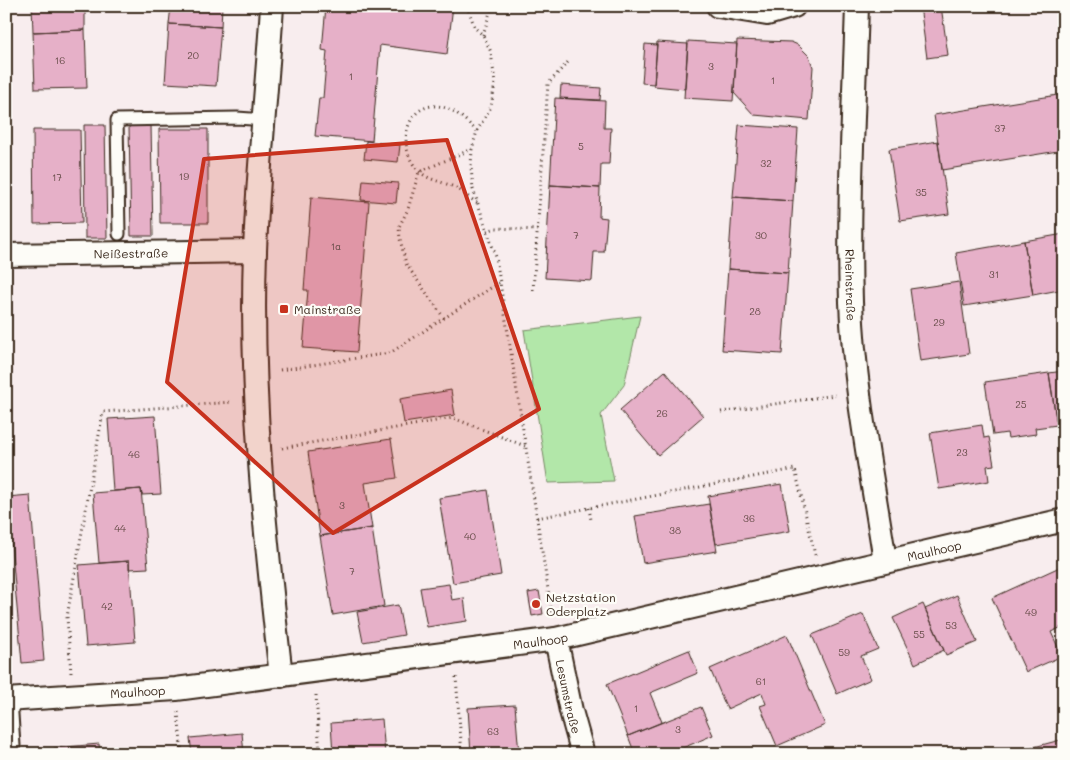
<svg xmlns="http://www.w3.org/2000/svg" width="1070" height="760" viewBox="0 0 1070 760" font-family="Mali,sans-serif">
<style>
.green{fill:#b2e7a9;stroke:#768864}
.building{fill:#e6b0c8;stroke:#3b2a1e}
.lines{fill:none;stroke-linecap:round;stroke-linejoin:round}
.service-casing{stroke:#3b2a1e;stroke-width:15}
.minor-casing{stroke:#3b2a1e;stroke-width:26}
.path{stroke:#3b2a1e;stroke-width:3;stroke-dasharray:1 4;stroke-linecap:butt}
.service{stroke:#fdfcf7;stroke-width:11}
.minor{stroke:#fdfcf7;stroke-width:22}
.marked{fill:#c8321e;fill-opacity:0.2;stroke:#c8321e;stroke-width:4;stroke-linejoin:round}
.poi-dot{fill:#c8321e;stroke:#fdfcf7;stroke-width:2}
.labels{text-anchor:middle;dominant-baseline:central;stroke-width:4.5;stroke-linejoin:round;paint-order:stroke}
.number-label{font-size:10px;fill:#664c48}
.street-label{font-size:12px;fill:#3b2a1e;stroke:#fdfcf7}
.poi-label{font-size:12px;fill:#3b2a1e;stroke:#fdfcf7;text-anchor:start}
</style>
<rect width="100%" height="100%" fill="#f8edee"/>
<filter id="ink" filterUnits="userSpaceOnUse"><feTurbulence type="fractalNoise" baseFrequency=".02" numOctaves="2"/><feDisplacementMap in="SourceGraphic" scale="10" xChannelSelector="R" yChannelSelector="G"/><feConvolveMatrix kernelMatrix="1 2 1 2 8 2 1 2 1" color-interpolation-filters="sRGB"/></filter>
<g filter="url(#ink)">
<path class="green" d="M640,316l-16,69 -23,30 13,66 -66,2 -24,-153z"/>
<path class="building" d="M32,6h53v24l-52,2z
M171,6h51l-1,21 -52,-3z
M326,6h127l-6,48 -67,-9 -8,96 -57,-5 4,-38h4l4,-47 -5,-1z
M920,6h21l7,49 -21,3z
M169,24l52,3 -5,59 -51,-3z
M85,30l2,58 -52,1 -2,-57z
M737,40l54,2 7,3 11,11 4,11 -4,53 -55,-5 -20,-22z
M688,41l49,3 -4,57 -49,-3z
M657,42l31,2 -3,45 -31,-3z
M645,44l12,1 -3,39 -12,-1z
M561,85l40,3 -1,12 -40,-2z
M1064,94v56l-122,20 -8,-55z
M555,98l50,3 -1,27h7l-2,36h-8l-1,24 -50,-3z
M84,125h21l2,113h-22z
M129,125h22l2,111h-22z
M739,125l59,4 -5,72 -60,-4z
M159,129h49v94h-48z
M33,130h47l2,93 -48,1z
M366,141l34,4 -2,17 -34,-3z
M938,141l11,73 -49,7 -11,-72z
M363,180l35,3 -2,20 -35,-3z
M550,185l50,3 -1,29 8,1 -3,34h-10l-2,29 -47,-3z
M311,197l58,5 -12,150 -54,-4 5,-58h-4z
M733,197l60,4 -5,72 -60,-4z
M1064,234v55l-31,6 -9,-54z
M1024,241l9,54 -69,11 -8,-53z
M728,269l60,4 -6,81 -60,-4z
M959,282l10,72 -49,7 -10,-72z
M665,371l38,45 -45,39 -38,-45z
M1064,371v53l-7,1 -8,-52z
M1049,373l8,52 -22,3 1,6 -28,4 -1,-5 -14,2 -8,-53z
M451,390l4,25 -51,8 -4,-24z
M155,416l6,78 -19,1 -1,-6 -28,2 -5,-72z
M982,425l2,13 5,-1 5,28 -7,1 2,15 -50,8 -9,-56z
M391,439l6,39 -32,5 7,45 -52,8 -12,-84z
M782,484l8,47 -74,13 -8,-48z
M141,489l7,79 -19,1v-8l-30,2 -6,-70z
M488,490l13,85 -48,8 -14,-85z
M30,495l14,166 -22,2 -15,-166z
M709,504l8,47 -74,12 -8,-47z
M372,528l12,78 -51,9 -13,-79z
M129,561l6,81 -49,4 -7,-81z
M1064,565v61l-13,6 11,24 -36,16 -34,-74z
M449,584l3,16 12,-2 3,23 -40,6 -7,-39z
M539,591l4,23 -11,2 -4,-23z
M957,595l20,47 -31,13 -21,-46z
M923,604l21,46 -29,14 -22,-46z
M398,605l6,30 -41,7 -6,-30z
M863,614l15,35 -17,7 10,23 -34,15 -25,-59z
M787,635l38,90 -48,21 -17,-40 6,-2 -4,-11 -35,16 -17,-40z
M689,650l9,23 -48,20 12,29 -34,14 -21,-52z
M515,705l4,49h-48l-3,-46z
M701,707l12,28 -35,15 2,4h-45l-7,-18z
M382,719l3,35h-52l-2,-31z
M242,733l2,21h-52l-2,-16z
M1064,739v15h-56z
M99,744l1,10h-46v-6z"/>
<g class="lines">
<defs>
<path id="service" d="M119,234l-2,-114 120,-2 27,2"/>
<g id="minor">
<path d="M272,6c-5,82 -14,163 -17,245 -5,142 10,284 26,425"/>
<path d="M718,6l49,8 27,-8"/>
<path id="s1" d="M857,6c-3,99 -9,197 -6,296 3,87 21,173 34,259"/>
<path id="s2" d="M6,255l249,-4"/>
<path id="s3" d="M556,639l15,72 12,43"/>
<path id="s4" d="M6,700l170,-11 380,-50 508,-119"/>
<path d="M6,706l3,48"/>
</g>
</defs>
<use href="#service" class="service-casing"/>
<use href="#minor" class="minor-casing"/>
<path class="path" d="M467,6l8,22 8,7 8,17 4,31 -4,24 -14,24 -5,18 -1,18 2,22 23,68 56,358
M483,35l9,-29
M477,131c-8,-7 -16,-16 -26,-21 -40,-19 -59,33 -33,60 10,11 25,11 38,18 7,4 14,11 22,15
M487,231l9,-3 41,2
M533,290l15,-206 20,-22
M444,318l-38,-54 -6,-25 -1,-12 9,-18 11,-37 53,-23
M280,370l110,-17 110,-71
M721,412l114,-17
M282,448l171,-30 72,28
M589,508l2,12
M537,518l258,-49 20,86
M71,673l-4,-56 36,-205 129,-10
M456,677l6,77
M316,695l4,59
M178,712l4,42"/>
<use href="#service" class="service"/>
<use href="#minor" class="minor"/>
</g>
</g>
<path class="marked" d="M447,140l92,269 -206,124 -166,-151 37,-223z"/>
<g class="poi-dot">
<rect x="279" y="304" width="10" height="10" rx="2.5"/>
<circle cx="536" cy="604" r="5"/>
</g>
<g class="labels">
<g class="number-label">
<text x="193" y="55">20</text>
<text x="60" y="60">16</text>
<text x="711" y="66">3</text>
<text x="351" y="76">1</text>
<text x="773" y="80">1</text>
<text x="1000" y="128">37</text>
<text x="581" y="146">5</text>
<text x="766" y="163">32</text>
<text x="184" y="176">19</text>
<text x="57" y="177">17</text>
<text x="921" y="192">35</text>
<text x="576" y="235">7</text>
<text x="761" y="235">30</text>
<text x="336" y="246">1a</text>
<text x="994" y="274">31</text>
<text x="755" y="311">28</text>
<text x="939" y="322">29</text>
<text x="1021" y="404">25</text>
<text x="662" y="413">26</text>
<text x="962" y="452">23</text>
<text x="134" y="454">46</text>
<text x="342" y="505">3</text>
<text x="749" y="518">36</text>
<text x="120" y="528">44</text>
<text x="675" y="530">38</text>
<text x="470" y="536">40</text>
<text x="352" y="571">7</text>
<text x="107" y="606">42</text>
<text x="1031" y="612">49</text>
<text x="951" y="625">53</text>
<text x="919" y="634">55</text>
<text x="844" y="652">59</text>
<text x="761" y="681">61</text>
<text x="636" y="708">1</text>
<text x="678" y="729">3</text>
<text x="493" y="731">63</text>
</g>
<g class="street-label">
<text stroke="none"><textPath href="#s2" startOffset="125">Neißestraße</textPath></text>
<text stroke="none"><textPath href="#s1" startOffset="279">Rheinstraße</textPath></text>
<text stroke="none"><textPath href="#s4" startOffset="942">Maulhoop</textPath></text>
<text stroke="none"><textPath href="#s4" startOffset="538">Maulhoop</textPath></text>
<text stroke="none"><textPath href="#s4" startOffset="132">Maulhoop</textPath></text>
<text stroke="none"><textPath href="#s3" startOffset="59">Lesumstraße</textPath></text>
</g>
<g class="poi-label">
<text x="294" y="309">Mainstraße</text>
<text x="546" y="597">Netzstation<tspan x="546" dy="14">Oderplatz</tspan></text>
</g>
</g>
<rect width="1070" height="760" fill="none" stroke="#fdfcf7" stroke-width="25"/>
<rect x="12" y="12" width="1045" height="735" fill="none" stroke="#3b2a1e" stroke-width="2" filter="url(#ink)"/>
</svg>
